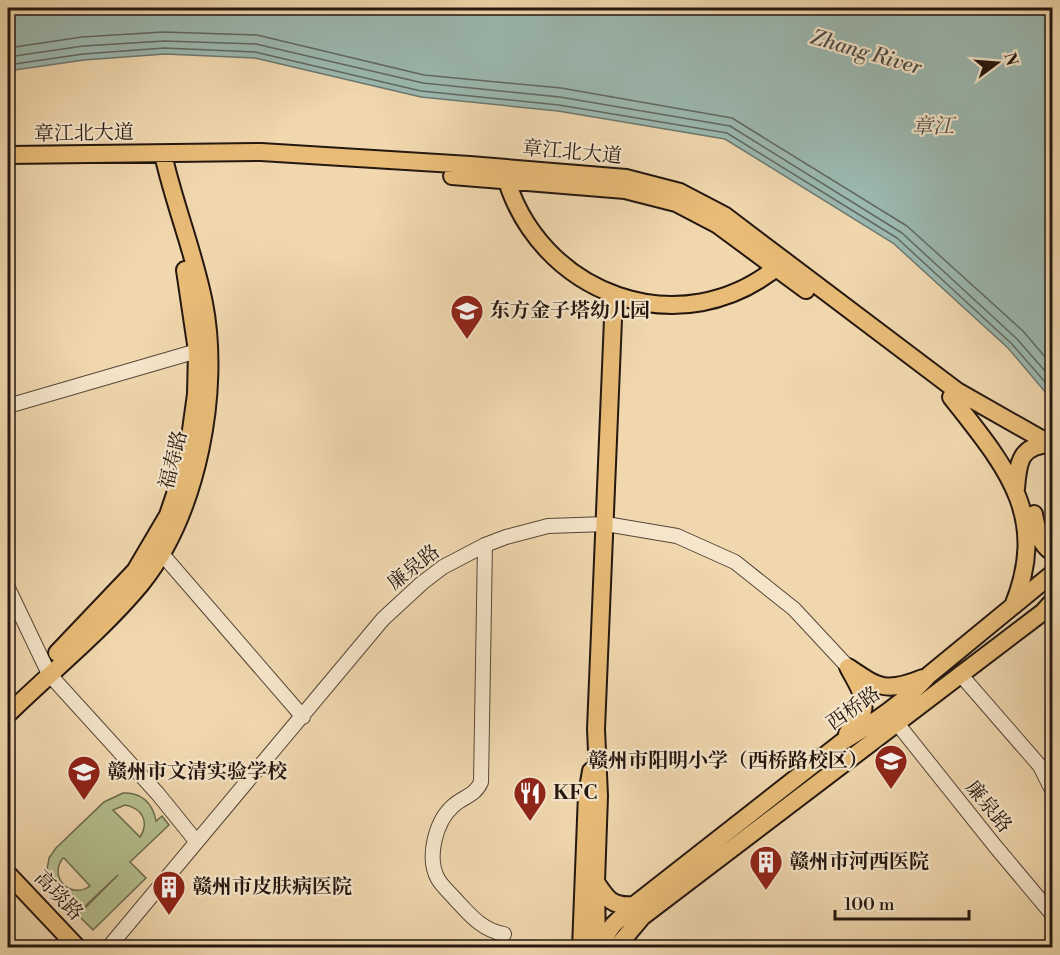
<svg xmlns="http://www.w3.org/2000/svg" width="1060" height="955" viewBox="0 0 1060 955" font-family="'Libre Bodoni','Noto Serif SC',serif">
<style>
.green{fill:#b5bf8e;stroke:#6c6b4f;stroke-width:1.5;fill-rule:evenodd}
.water{fill:#9bb8b0;stroke:#6b7870;stroke-width:1.5}
.lines{fill:none;stroke-linecap:round;stroke-linejoin:round}
.shore{stroke:#606860;stroke-width:1.5}
.minor-casing{stroke:#574738;stroke-width:16}
.major-casing{stroke:#241710;stroke-width:20}
.minor{stroke:#f5e5ca;stroke-width:14}
.major{stroke:#e8bc77;stroke-width:16}
.labels{text-anchor:middle;dominant-baseline:central;stroke-width:4.5;stroke-linejoin:round;paint-order:stroke}
.street-label{font-size:20px;fill:#241710;stroke:#f5e5ca}
.poi-label{font-size:20px;font-weight:bold;fill:#241710;stroke:#f5e5ca;text-anchor:start}
.water-label{font-size:21px;font-style:italic;fill:#4e4f48;stroke:#f5e5ca}
</style>
<rect width="100%" height="100%" fill="#f0d7ae"/>
<filter id="stains"><feTurbulence type="fractalNoise" baseFrequency=".00333" numOctaves="4"/><feColorMatrix values="0 0 0 0 .2 0 0 0 0 .09 0 0 0 0 .02 0 0 0 .5 -.17"/></filter>
<radialGradient id="worn" r=".72"><stop offset=".6" stop-color="#630" stop-opacity="0"/><stop offset="1" stop-color="#630" stop-opacity=".3"/></radialGradient>
<path class="green" d="M123,793c18,-1 30,10 33,28l6,-5 7,9 -39,37 16,16 -53,52 -15,-15 40,-40 -39,37 -7,-8 2,-2 -9,-1 -14,-12 -4,-19 2,-12 7,-10 48,-46zM125,805c17,3 25,17 15,32l-27,-27zM63,858h1l26,28c-20,14 -42,-9 -27,-28z"/>
<path class="water" d="M8,8h1044v392l-44,-52 -115,-105 -168,-104 -167,-28 -137,-14 -166,-39 -90,-4 -81,6 -76,11z"/>
<g class="lines">
<path class="shore" d="M8,48l74,-11 81,-5 94,3 167,40 137,13 171,30 175,108 116,105 29,34
M8,57l75,-11 81,-5 92,3 167,39 137,14 170,29 172,107 115,106 35,40
M8,65l75,-11 81,-6 91,4 166,39 138,14 168,28 170,105 115,106 40,46"/>
<defs>
<path id="minor" d="M8,406l196,-57
M485,545l-4,237c-6,14 -17,14 -28,24 -17,15 -27,51 -15,73 4,7 12,14 18,21 14,15 26,30 48,34
M162,554l141,163
M8,588l41,86 109,120 38,47
M960,674l80,92 12,24
M896,722l99,124 57,68
M108,948l275,-329 39,-36 21,-16 42,-22 21,-8 42,-11 58,-2 71,12 58,26 59,47 54,58"/>
<path id="major" d="M8,155l253,-3 209,13 156,13 54,14 44,23 233,176 95,54
M504,171c32,124 179,178 278,92
M452,176l173,14 51,13 42,22 88,65
M951,397c54,69 99,118 62,209
M1016,489c2,-27 4,-44 35,-45
M1034,514c3,15 5,30 18,38
M57,653l78,-82 33,-56 19,-56 9,-65 1,-43 -12,-81
M848,667c31,21 38,26 75,11
M8,714c44,-43 94,-83 133,-130 57,-71 80,-193 63,-281 -10,-51 -30,-99 -41,-149
M847,734c3,-6 8,-10 12,-15 12,-16 -2,-35 -10,-50
M8,874l70,74
M596,882c11,17 16,25 38,23
M581,948l6,-154 4,-23
M597,948l-1,-66 3,-86 -3,-67 18,-434
M597,948l16,-23 21,-20 208,-163c31,-19 63,-40 87,-67l123,-101
M616,948l26,-31 401,-305 9,-10"/>
</defs>
<use href="#minor" class="minor-casing"/>
<use href="#major" class="major-casing"/>
<use href="#minor" class="minor"/>
<use href="#major" class="major"/>
</g>
<defs>
<symbol id="school-pin" viewBox="-11 -11 22 30"><path d="M0 17L-7.5 6A9.5 9.5 0 1 1 7.5 6Z" fill="#8f2418" stroke="#f5e5ca"/><path d="M0-5L7-2L0 1L-7-2ZM-4 1L0 2.5L4 1V4Q0 6-4 4Z" fill="#fff"/></symbol>
<symbol id="restaurant-pin" viewBox="-11 -11 22 30"><path d="M0 17L-7.5 6A9.5 9.5 0 1 1 7.5 6Z" fill="#8f2418" stroke="#f5e5ca"/><path d="M-5-6h1v4h1v-4h1v4h1v-4h1v5L-1.5 .5V6h-2V.5L-5-1ZM5-6V6H3V1.5H1.5Q1.5-4 5-6Z" fill="#fff"/></symbol>
<symbol id="building-pin" viewBox="-11 -11 22 30"><path d="M0 17L-7.5 6A9.5 9.5 0 1 1 7.5 6Z" fill="#8f2418" stroke="#f5e5ca"/><path d="M-4-6H4V6H1V3H-1V6H-4ZM-2.5-4.3h1.7v1.8h-1.7ZM.8-4.3h1.7v1.8H.8ZM-2.5-1h1.7V.8h-1.7ZM.8-1h1.7V.8H.8Z" fill="#fff"/></symbol>
</defs>
<g fill-rule="evenodd">
<use href="#school-pin" x="448" y="292" width="38" height="52"/>
<use href="#school-pin" x="872" y="742" width="38" height="52"/>
<use href="#school-pin" x="65" y="753" width="38" height="52"/>
<use href="#restaurant-pin" x="511" y="774" width="38" height="52"/>
<use href="#building-pin" x="747" y="843" width="38" height="52"/>
<use href="#building-pin" x="150" y="868" width="38" height="52"/>
</g>
<g class="labels">
<g class="street-label">
<text transform="translate(84 134) rotate(-1)">章江北大道</text>
<text transform="translate(572 153) rotate(5)">章江北大道</text>
<text transform="translate(174 460) rotate(-76)">福寿路</text>
<text transform="translate(414 568) rotate(-38)">廉泉路</text>
<text transform="translate(854 709) rotate(-35)">西桥路</text>
<text transform="translate(988 807) rotate(51)">廉泉路</text>
<text transform="translate(58 896) rotate(46)">高琰路</text>
</g>
<g class="poi-label">
<text x="490" y="311">东方金子塔幼儿园</text>
<text x="868" y="761" text-anchor="end">赣州市阳明小学（西桥路校区）</text>
<text x="107" y="772">赣州市文清实验学校</text>
<text x="553" y="793">KFC</text>
<text x="789" y="862">赣州市河西医院</text>
<text x="192" y="887">赣州市皮肤病医院</text>
</g>
<g class="water-label">
<text transform="translate(866 53) rotate(16)">Zhang River</text>
<text x="933" y="127">章江</text>
</g>
</g>
<rect width="1060" height="955" fill="none" stroke="#f0d7ae" stroke-width="30"/>
<rect x="9" y="9" width="1042" height="937" fill="none" stroke="#241710" stroke-width="3"/>
<rect x="15" y="15" width="1030" height="925" fill="none" stroke="#241710" stroke-width="1.5"/>
<g transform="translate(997 63) rotate(74)" stroke="#f5e5ca" stroke-width="4.5" paint-order="stroke">
<path d="M0-4.5L10 22L0 15L-10 22Z" fill="#241710"/>
<text y="-9" font-size="16" font-weight="bold" text-anchor="middle" fill="#241710">N</text>
</g>
<path d="M835 910v9h134v-9" fill="none" stroke="#241710" stroke-width="3"/>
<text x="844" y="910" font-size="18" fill="#241710" stroke="#f5e5ca" stroke-width="4.5" paint-order="stroke">100 m</text>
<rect width="100%" height="100%" filter="url(#stains)"/>
<rect width="100%" height="100%" fill="url(#worn)"/>
</svg>
